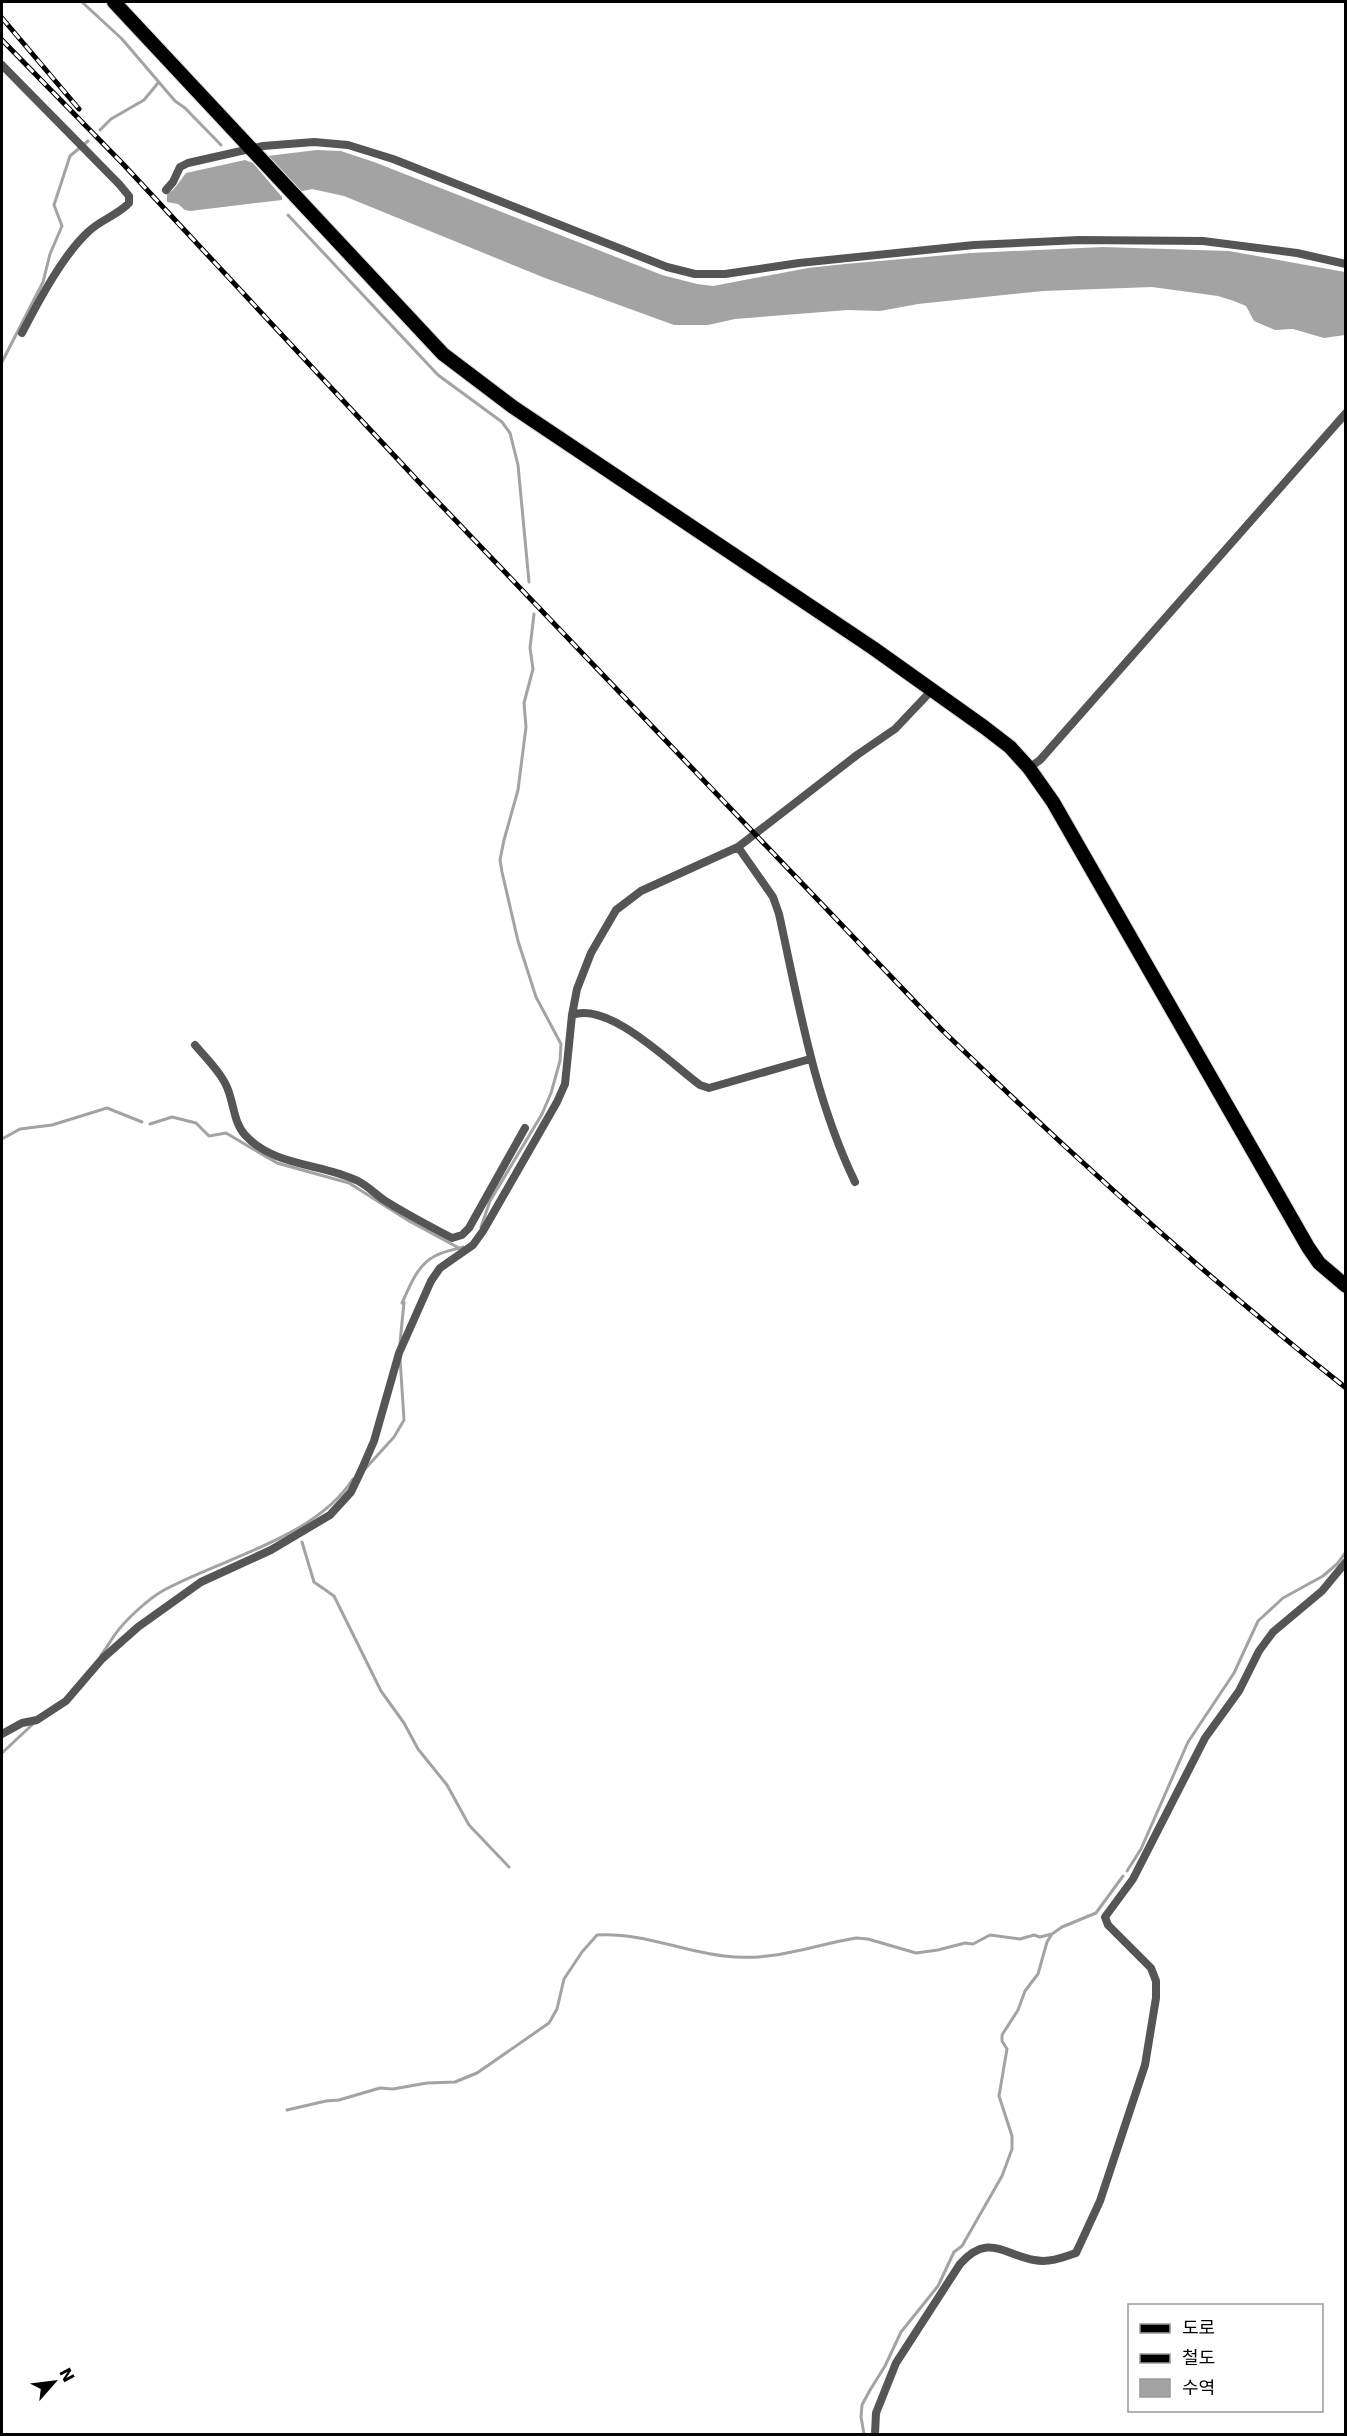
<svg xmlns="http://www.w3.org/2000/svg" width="1347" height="2436" viewBox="0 0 1347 2436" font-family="'DejaVu Sans','Noto Sans KR',sans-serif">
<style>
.water{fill:#a3a3a3}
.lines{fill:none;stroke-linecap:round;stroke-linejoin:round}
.stream{stroke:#a3a3a3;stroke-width:3}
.primary-casing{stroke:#dbdbdb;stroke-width:16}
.street{stroke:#555;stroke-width:8}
.primary{stroke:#000;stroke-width:14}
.rail-casing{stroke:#000;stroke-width:5}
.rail{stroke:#fff;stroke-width:3;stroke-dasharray:9;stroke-linecap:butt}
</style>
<rect width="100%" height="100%" fill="#fff"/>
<path class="water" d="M317,150l24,1 33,11 288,113 35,9 16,2 95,-18 37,-4 126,-11 132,-6 126,4 116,21v63l-21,3 -31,-9 -18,1 -21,-9 -8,-15 -12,-5 -16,-5 -66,-9 -109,4 -125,13 -38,7 -32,-1 -113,9 -27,6h-34l-129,-47 -201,-82 -32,-7 -14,3 -31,-36z
M245,160l8,3 29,34v3l-92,11 -5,-1 -7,-6 -11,-2v-8l7,-5 12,-16z"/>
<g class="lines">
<path class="stream" d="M82,2l40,37 53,62 10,7 36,37
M100,130l11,-11 33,-19 14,-17
M288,215l150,160 64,47 8,11 8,32 11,117
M2,362l41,-80 7,-28 12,-28 -8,-21 16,-49 18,-15
M150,1124l22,-7 24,6 13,13 17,-3 51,30 72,20 60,38 50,27
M2,1139l18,-10 32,-4 55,-17 35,14
M481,1227l9,-26 52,-87 9,-21 9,-32 1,-17 -25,-47 -18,-56 -16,-69 -2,-12 4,-20 14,-50 8,-63 -2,-24 9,-34 -3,-21 4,-34
M400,1343l4,-41 -2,1c8,-17 15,-38 33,-47 9,-5 19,-6 28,-9
M365,1469l29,-32 10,-17 -4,-62
M302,1542l12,40 20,14 47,95 23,32 14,26 29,36 22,40 40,42
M101,1655c5,-6 8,-12 13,-19 10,-15 34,-37 50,-46 59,-32 151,-52 189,-111
M2,1753l31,-29
M1127,1871l14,-22 47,-107 46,-69 24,-52 25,-23 40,-22 14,-12 9,-12
M287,2110l39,-9 13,-1 41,-12 13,1 34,-6 28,-1 22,-9 72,-50 8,-14 7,-30 18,-27 15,-17c43,-3 85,16 127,21 49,6 85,-10 132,-18l12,1 48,14 22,-3 27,-7 8,1 17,-9 30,4 14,-4 6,2 12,-3
M864,2434l-3,-17 1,-12 8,-15 15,-24 16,-34 37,-46 16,-34 8,-6 40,-70 10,-27v-13l-13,-40 8,-47 -5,-8v-6l16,-25 7,-19 13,-17 9,-32 5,-8 10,-7 34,-14 27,-37"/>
<defs>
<path id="primary" d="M114,2l329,352 70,53 360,241 111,79 26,20 19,21 24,34 255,445 11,16 27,23"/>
</defs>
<use href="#primary" class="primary-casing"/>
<path class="street" d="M2,65l117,119 10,12v7c-11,12 -29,17 -41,29 -25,23 -50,70 -66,101
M166,190l7,-8 7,-15 8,-4 75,-17 51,-4 34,3 45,14 274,108 28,7h30l74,-11 175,-18 105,-5 124,1 94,12 49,11
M1029,768l11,-8 306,-347
M738,847l35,50 6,17c20,91 35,183 76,268
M572,1015c37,-14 98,48 128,70l9,3 101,-29
M195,1045c10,12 24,25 31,40 8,16 7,37 19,50 29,32 77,28 113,46 10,5 17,13 26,19 22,14 45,26 68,38l10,-3 7,-7 56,-100
M2,1734l20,-11 15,-3 29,-19 36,-42 36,-32 63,-45 70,-32 59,-35 21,-23 10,-21 13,-30 25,-88 32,-72 9,-13 33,-23 10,-14 74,-129 8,-18 7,-69 5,-26 14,-36 25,-43 25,-19 97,-44 119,-92 38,-26 37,-39
M875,2434l1,-21 20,-50 64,-99c28,-31 43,-10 74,-4 15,3 28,-2 42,-7l24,-52 45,-136 11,-67v-17l-5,-13 -43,-43 -3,-8 28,-38 72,-141 34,-47 20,-40 14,-19 49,-41 24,-29"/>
<use href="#primary" class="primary"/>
<defs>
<path id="rail" d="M2,18l77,91
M2,40l121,124 294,316 525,550c129,125 263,246 404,358"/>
</defs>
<use href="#rail" class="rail-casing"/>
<use href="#rail" class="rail"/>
</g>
<rect width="1347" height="2436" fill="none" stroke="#000000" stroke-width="6"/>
<rect x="1128" y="2304" width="195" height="108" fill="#ffffff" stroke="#999999" stroke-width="1.5"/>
<rect x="1140" y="2324" width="30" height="9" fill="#000000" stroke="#999999" stroke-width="1.5"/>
<text x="1182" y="2334" font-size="18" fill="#000000">도로</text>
<rect x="1140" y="2354" width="30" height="9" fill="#000000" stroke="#999999" stroke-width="1.5"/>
<text x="1182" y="2364" font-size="18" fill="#000000">철도</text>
<rect x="1140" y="2379" width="30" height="18" fill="#a3a3a3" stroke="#999999" stroke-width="1.5"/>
<text x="1182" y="2394" font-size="18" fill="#000000">수역</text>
<g transform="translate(54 2382) rotate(62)" stroke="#ffffff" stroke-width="4.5" paint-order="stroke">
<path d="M0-4.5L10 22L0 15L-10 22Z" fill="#000000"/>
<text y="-9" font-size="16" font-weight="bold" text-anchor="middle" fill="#000000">N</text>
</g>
</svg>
